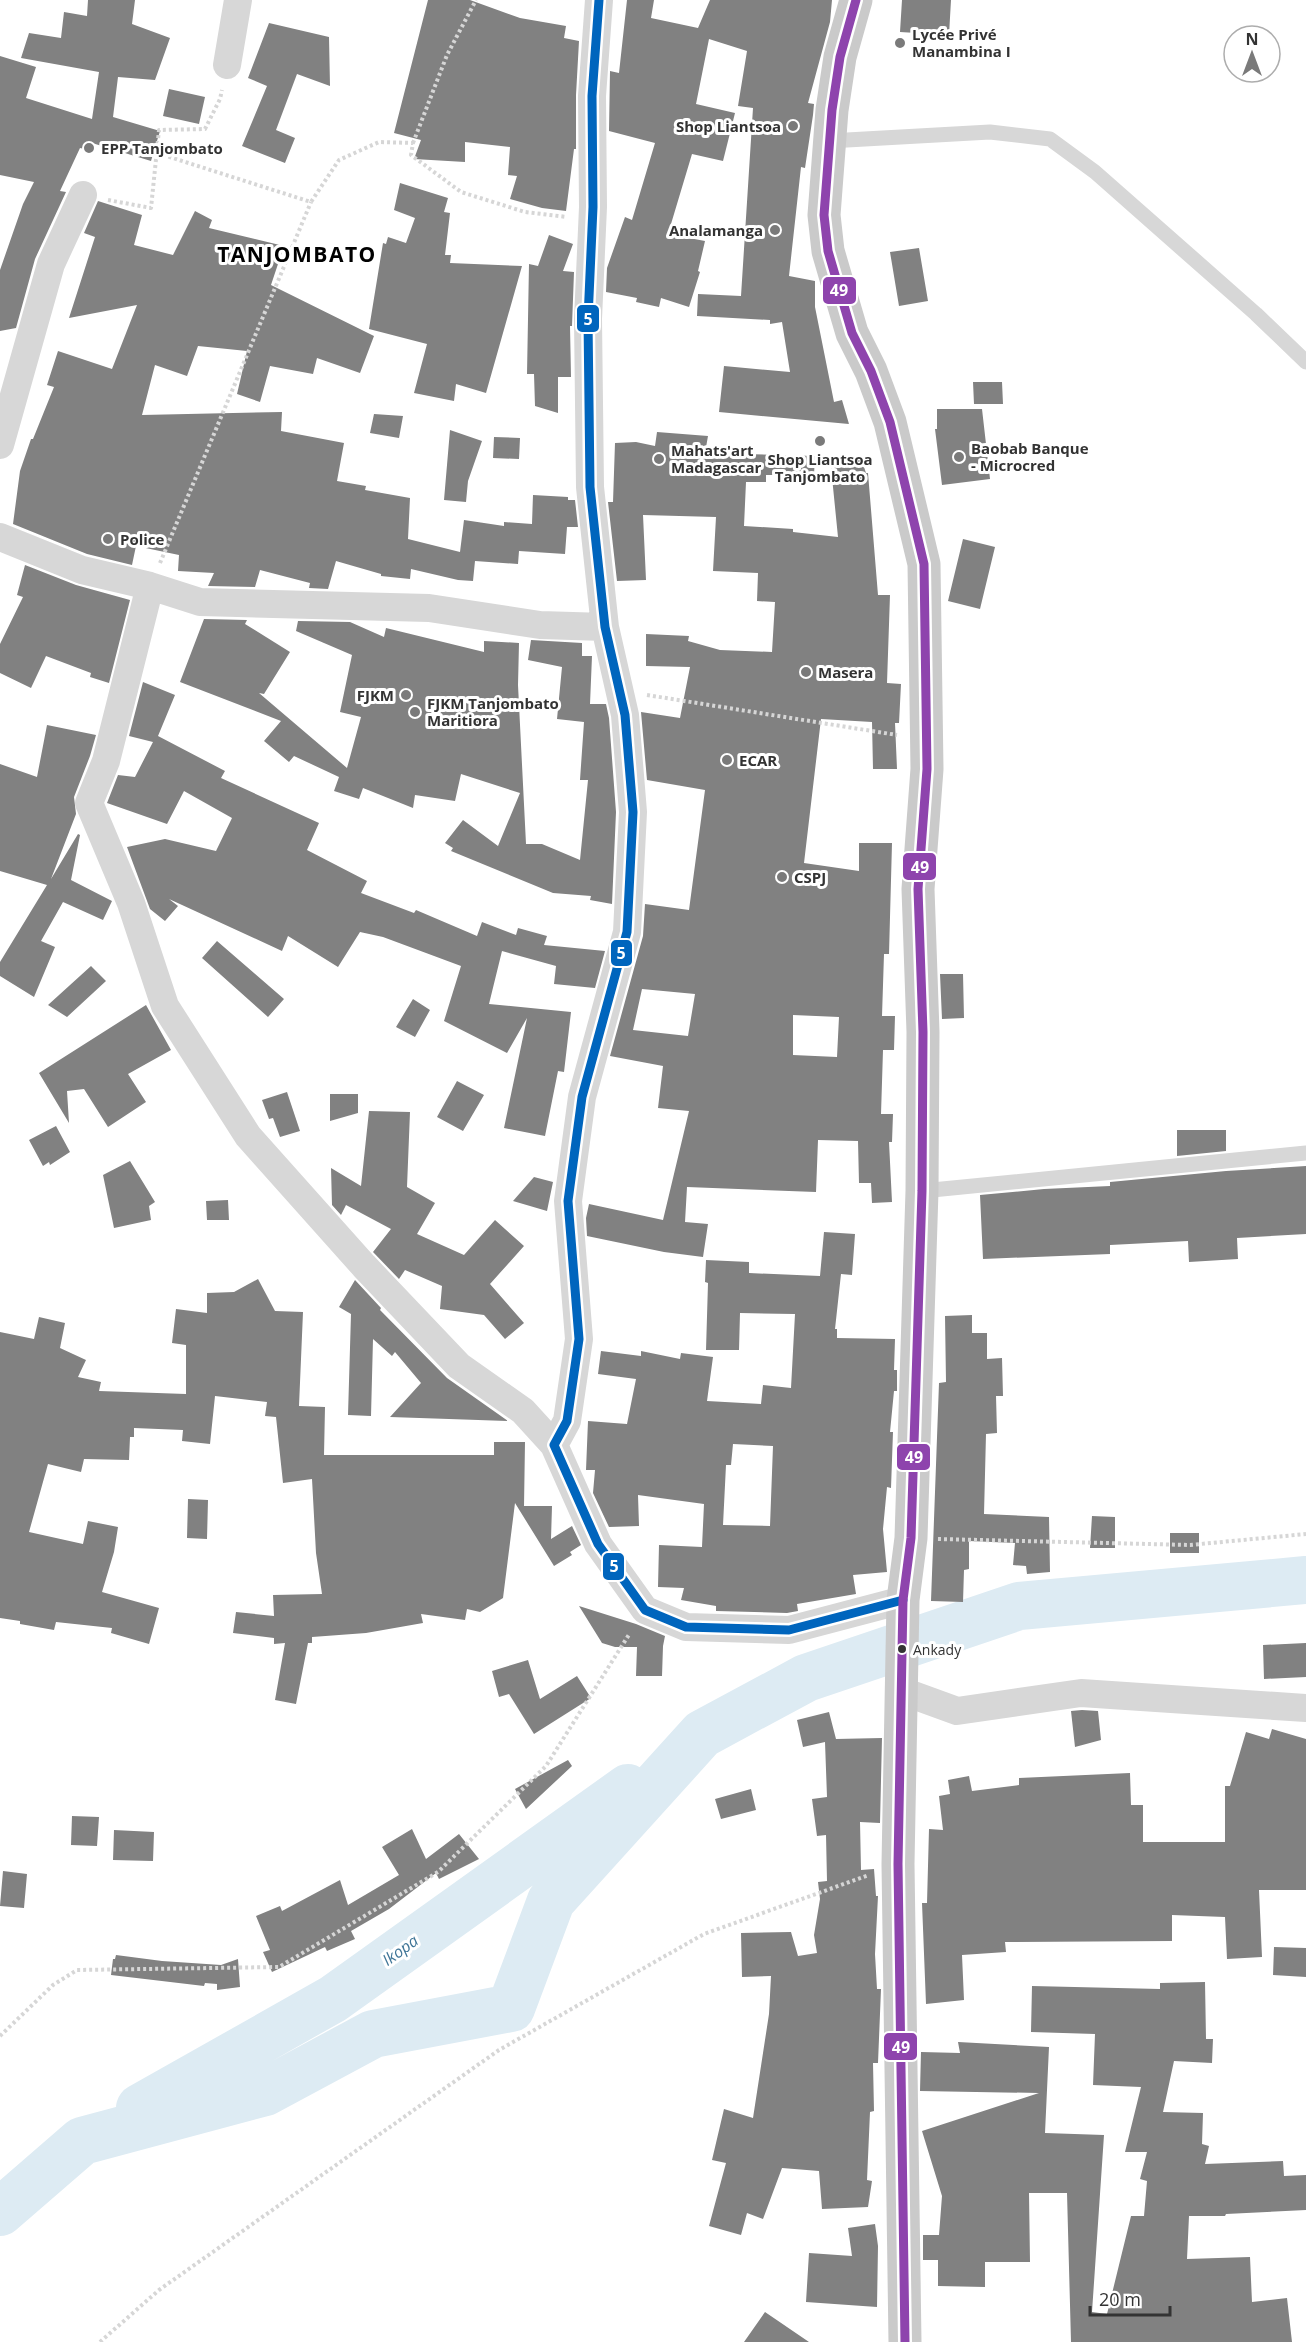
<svg xmlns="http://www.w3.org/2000/svg" width="1306" height="2342" viewBox="0 0 1306 2342" font-family="'Open Sans',sans-serif">
<style>
.lines{fill:none;stroke-linecap:round;stroke-linejoin:round}
.river{stroke:#ddebf3;stroke-width:48}
.building{fill:#818181;fill-rule:evenodd}
.path{stroke:#d6d6d6;stroke-width:4;stroke-dasharray:3 3;stroke-linecap:butt}
.service{stroke:#d7d7d7;stroke-width:15}
.minor{stroke:#d7d7d7;stroke-width:28}
.primary{stroke:#cacaca;stroke-width:33}
.bus-1-casing{stroke:#fff;stroke-width:14}
.bus-2-casing{stroke:#fff;stroke-width:14}
.bus-1{stroke:#0065bd;stroke-width:9}
.bus-2{stroke:#8e44ad;stroke-width:9}
.poi-dot{fill:#7a7a7a;stroke:#fff;stroke-width:2}
.bus-dot{fill:#333;stroke:#fff;stroke-width:2}
.labels{text-anchor:middle;dominant-baseline:central;stroke-width:6;stroke-linejoin:round;paint-order:stroke}
.bus-label{font-size:14px;fill:#333;stroke:#fff;text-anchor:start}
.poi-label{font-size:15px;font-weight:bold;fill:#333;stroke:#fff;text-anchor:start}
.water-label{font-size:16px;font-style:italic;fill:#3f7597;stroke:#fff}
.district-label{font-size:21px;font-weight:bold;letter-spacing:1.5px;fill:#000;stroke:#fff}
.line-badge{stroke:#fff;stroke-width:2}
.badge-label{font-size:16px;text-anchor:middle;font-weight:bold;fill:#fff}
</style>
<rect width="100%" height="100%" fill="#fff"/>
<g class="lines">
<path class="river" d="M140,2108l193,-109 295,-211
M0,2212l82,-71 183,-49 108,-58 138,-26 40,-107 151,-167 104,-56 213,-72 287,-26"/>
</g>
<path class="building" d="M88,0h47l-3,24 38,14 -15,42 -37,-3 -5,40 47,14 -9,30 -59,-18 -3,7 -9,-2 -20,43 6,1 -31,67 -19,69 -16,3v-61l23,-66 11,-22 -34,-7v-119l36,11 -10,31 66,21 7,-47 -78,-14 8,-25 32,5 3,-26 23,4z
M428,0h42l50,18 46,8 -2,12 15,3 -3,54v54h-2l-8,62 -24,-3 -32,-9 7,-23 -9,-1 2,-28 -45,-5v20l-51,-3 7,-19 -27,-7z
M627,0h27l-3,18 47,10 12,-28h122l-2,22 -22,81 6,1 -1,11 -8,53 -4,-1 -12,109 26,5v26l19,95 8,-2 7,24 -130,-12 5,-46 66,6 -8,-50 -12,2v-4l-73,-4 1,-22 43,2 12,-188 -15,-2 9,-55 -38,-12 -13,65 39,9 -12,48 -31,-7 -24,80 37,7 -7,30 2,1 -11,35 -28,-9 -2,9 -23,-5 1,-4 -31,-6 1,-24 18,-51 7,3 23,-77 -46,-12 1,-60 9,2z
M902,0h49l-2,35 -49,-3z
M269,23l60,14 1,49 -33,-12 -21,56 19,8 -10,25 -43,-17 25,-60 -19,-8z
M169,89l36,8 -6,27 -36,-8z
M400,183l48,15 -4,14 6,1 -5,42h6l-1,8 72,3 -36,127 -30,-9 -2,17 -40,-8 13,-49 -58,-15 14,-86 3,1 2,-7 18,6 9,-25 -21,-8z
M98,201l44,14 -8,30 39,10 22,-44 17,9 -3,8 75,18 -13,39 103,51 -14,37 -43,-15 -4,16 -43,-8 -10,36 -23,-8 10,-43 -49,-5 -11,30 -32,-11 -13,50 140,-3 -1,19 63,12 -7,38 29,5 -1,4 45,8 -2,41 52,13 4,-32 40,6v-4l28,2 1,-29 35,2v3h7l3,27h-11l-2,27 -46,-3 -1,13 -43,-3 -2,20 -15,-1 -47,-11 -1,10 -29,-3v-2l-45,-13 -8,28 -19,-1 1,-5 -50,-13 -5,17 -47,-1 6,-13 -36,-2 1,-16 -43,-9 -4,19 -45,-11 -74,-30 7,-53 11,-32h2l21,-52 -7,-2 11,-34 54,18 25,-64 -68,13 26,-81 -11,-4z
M549,235l24,9 -10,27 11,1 -2,54h-2l1,51h-13v36l-23,-7 -1,-32h-7l2,-110 9,2z
M919,248l9,53 -29,5 -9,-54z
M973,382h29l1,22h-29z
M937,409h45l8,70 -48,6 -7,-56h2z
M374,414l29,2 -4,22 -29,-5z
M450,430l32,11 -14,40 -2,21 -22,-2z
M657,432l51,4 -3,17 110,3 -1,19h-48v7h-20l-2,44 49,3v3l45,5 -8,-80 31,1 5,15h2l10,122h12l-3,88 14,1 -2,39h-4l2,46h-24l-1,-47 -51,-3 -17,144 55,8v-28h33l-3,111h-5l-2,62h13l-1,34h-11l-2,64h12l-1,28h-3l3,60 -20,1 -1,-20h-12l-1,-42 -40,-1 -2,52 -129,-5 -2,35 23,2 -5,33 -39,-5 -77,-16 -1,-18 3,-14 74,16 26,-109 -31,-3 5,-42 -53,-10 33,-120 2,-32 44,6 16,-120 -58,-10 -6,-68 39,6 10,-51 -44,-1v-32l43,2 -1,5 32,9 52,2 3,-50 -18,-1 1,-28 -45,-2 3,-54 -73,-2 3,65 -29,1 -9,-79h5l2,-59 21,-1 19,4zM642,989l53,5 -7,42 -55,-6zM793,1015l46,2 -2,40 -44,-2z
M494,437l26,1 -1,21 -26,-1z
M963,539l32,8 -15,62 -32,-8z
M25,565l51,20 54,15 -21,83 -19,-6 1,-4 -45,-17 -15,32 -31,-15v-29l23,-47 -6,-2z
M204,619l43,1 -2,4 45,28 -26,42 -5,-1 88,75 14,-51 -21,-5 12,-57 -56,-24 2,-10 52,1 34,15 2,-9 98,24v-11l35,2 -1,42 8,159h16l38,16 8,-80h-8l4,-58 -27,-3 5,-52 -34,-7 3,-20 51,3v13h10l-2,48h16l3,14 7,94 -4,92 -22,-4 1,-4 -38,-3 -102,-42 2,-3 -8,-5 18,-23 35,26 22,-53 -59,-19 -6,27 -40,-6 -2,13 -50,-20 -4,11 -25,-8 5,-14 -45,-21 -5,6 -25,-21 17,-20 -101,-39z
M143,682l32,13 -17,41 67,35 -4,7 98,45 -12,27 60,31 -6,12 53,20 2,-3 61,26 5,-14 34,13 2,-7 29,8 -3,9 61,6 -10,37 -41,-4 2,-18 -54,-15 -13,53 82,8 -7,60 -6,-1 -13,65 -41,-8 23,-110 -20,35 -63,-32 17,-55 -78,-29 -23,-5 -22,35 -50,-31 -6,15 -113,-52 9,7 -13,15 -15,-12 -23,-62 38,-8 51,12 16,-33 -48,-27 -17,33 -60,-21 11,-28 17,2 18,-35 -24,-6z
M47,725l49,10 -6,21 -16,41 2,17 -25,65 27,-45 2,1 -9,45 41,21 -9,19 -40,-18 -22,39 14,6 -21,50 -34,-21v-14l47,-77 -47,-14v-107l37,13z
M217,941l67,58 -16,18 -66,-59z
M91,966l15,15 -39,36 -19,-12z
M940,974h23l1,44 -22,1z
M413,999l17,11 -15,27 -19,-10z
M146,1005l25,45 -43,24 18,28 -38,25 -24,-38 -17,2 2,32 -30,-50z
M457,1081l27,14 -21,36 -26,-14z
M287,1092l13,39 -20,6 -7,-19 -4,1 -7,-19z
M330,1094h28v19l-28,8z
M369,1111l41,1 -3,75 28,16 -18,31 47,21 31,-35 29,26 -34,38 34,39 -19,16 -21,-24 -44,-6 2,-23 -37,-16 -6,9 -26,-27 18,-23 -45,-24 -5,10 -9,-10 -1,-37 30,18z
M56,1126l14,26 -20,13 -1,-3 -6,4 -14,-26z
M1177,1130h49v21l-49,5z
M130,1161l25,41 -6,4 2,14 -37,8 -11,-53z
M1306,1166v68l-69,4 1,21 -49,3 -1,-21 -78,4v9l-127,5 -3,-64 64,-6 66,-3v-4l116,-11z
M534,1177l19,5 -6,29 -34,-10z
M228,1200l1,20h-22l-1,-19z
M824,1232l31,2 -3,41 -11,-1 -6,55h2v9l58,1 -1,31h3v21h-3l-4,41h3l-2,56 -4,-1 -4,42 4,43 -34,3 3,19 -59,10 1,7 -11,2 -71,-2v-5l-35,-6 3,-12 -26,-1 1,-42 43,2 2,-43 -66,-9 1,31 -30,1 -16,-34 2,-23h-9l2,-49 39,3 9,-45 -38,-5 3,-23 40,5v-5l39,8 1,-6 32,4 -6,44 54,3 2,-19 28,3 4,-74 -55,-1 -1,37h-33l2,-67 -3,-1 1,-22 43,2v11l71,3zM733,1444l40,2 -3,80 -47,-1 3,-60h5z
M258,1279l17,32 28,1 -4,94 26,1 -1,48h170v-13h31l-1,64h28l-1,33 21,-13 9,19 -11,7 2,3 -18,11 -39,-63 -12,95 -23,14 -13,-3 -2,11 -44,-6 2,9 -57,10 -54,4v6h-4l-12,61 -21,-4 10,-57 -11,1v-6l-41,-5 3,-21 38,4 -1,-21 49,-1 -6,-41 -4,-74 -29,4 -7,-66 -11,-1 2,-14 -52,-6 -5,48 -28,-3 1,-11 -49,-2v9h-4l-1,23 -45,-1 -3,13 -33,-8 -19,68 54,12 5,-23 30,6 -4,25 -12,40 57,16 -10,36 -38,-11 1,-5 -56,-6 -2,8 -34,-6v-3l-20,-3v-286l34,7 5,-22 26,6 -5,25 26,12 -8,17 23,5 -2,9 87,3v-49l-14,-2 4,-34 31,4v-20l27,-1z
M355,1280l26,28 -1,2 67,68 61,43 -118,-4 31,-34 -26,-31 -3,4 -19,-17 -2,77 -23,-1 3,-101 -12,-7z
M972,1315v18h15v26l15,-1 1,38h-7l1,37 -11,1 -2,80 65,3 1,55 -23,2 -1,-8 -13,-1 2,-22 -46,-2v28l-5,1 -1,32 -32,-1 8,-218 7,-1 -1,-66z
M188,1499l20,1 -1,39 -20,-1z
M1092,1516l23,1v31h-25z
M1170,1533h29v20h-29z
M579,1606l57,18 29,12 -2,10 -1,30h-26l1,-29h-22l-13,-4z
M1306,1643v34l-42,2 -1,-34z
M528,1660l12,39 37,-23 14,22 -57,36 -25,-40 -10,3 -7,-26z
M1082,1710l16,1 3,29 -26,7 -4,-36z
M829,1712l7,27 46,-1 -2,85 -20,-1 1,48 13,-1 2,27h2l-3,58 2,35h4l-3,74h-5l1,48 -4,1 -3,68 5,1 -4,26 -46,2 -3,-38 -37,-3 -19,51 -16,-6 -6,22 -32,-9 17,-63 -14,-3 12,-51 29,9 16,-104 2,-38 -29,1 -1,-44 50,-1 7,24 19,-3 -3,-18 6,-36 -2,-17 9,-1 -1,-46 -9,1 -5,-37 15,-2 -2,-55 -22,5 -6,-27z
M1272,1729l34,10v151h-47l3,67 -35,2 -2,-42 -53,-2v26l-167,1 1,10 -44,3 2,45 -38,4 -4,-101h5l2,-74 14,1 -4,-34 11,-2 -2,-14 21,-4 3,15 47,-6v-7l111,-5 1,32h12v37h82v-56h5l16,-54 23,7z
M568,1760l4,6 -46,43 -11,-20z
M751,1789l5,21 -35,9 -6,-20z
M72,1816l27,1 -2,29 -26,-1z
M412,1829l14,30 33,-25 20,25 -40,20 -3,-6 -47,36 -38,22 4,8 -28,12 -2,-4 -53,25 -9,-20 7,-2 -14,-34 24,-10 2,5 58,-31 8,25 51,-30 -17,-28z
M114,1830l40,2 -1,29 -40,-1z
M3,1871l24,3 -3,34 -24,-2z
M1274,1947l32,1v29l-33,-2z
M116,1955l46,6 59,4 17,-6 2,28 -23,3v-6l-12,-1 -1,3 -93,-11 2,-16h2z
M1205,1982l1,57h7l-1,24 -38,-2 -11,51 40,1 -1,31 7,2 -4,18 78,-3 1,15 22,-1v35l-80,4 -1,2h-36l-2,43 63,-2 2,45 35,-4 5,44h-221l-4,-149h-38l1,69h-45v25l-47,-1v-26h-15v-25h16l3,-39 -20,-65 117,-38 -119,-2 1,-39 39,1 -2,-11 91,5 -4,86 59,2 -12,177 15,2 24,-98h13l3,-35 -7,-2 7,-27h-22l16,-65 -48,-2 2,-51 -64,-2 1,-46 128,3v-6z
M875,2224l3,22 -1,61 -71,-5 3,-49 43,3 -4,-28z
M765,2312l44,30h-65z"/>
<g class="lines">
<path class="path" d="M413,143l34,-88 29,-55
M157,153l154,49 28,-42 40,-18 34,1 -2,12 50,37 64,20 42,5
M108,200l43,8 8,-78 46,-1 15,-30 2,-9
M160,563l151,-361
M647,695l250,40
M938,1539l252,6 116,-11
M0,2036l53,-51 24,-15 202,-3 159,-95 108,-106 84,-133
M100,2342l59,-52 340,-240 205,-116 165,-59"/>
<path class="service" d="M829,141l161,-9 60,7 45,33 161,142 50,48
M922,1191l384,-38"/>
<path class="minor" d="M599,0l-7,96 1,111 -5,112 2,168 15,140 20,88 8,97 -6,120 -45,165 -14,104 11,138 -12,82 -13,24 44,99 47,66 41,17 103,3 114,-30
M227,65l11,-65
M0,445l51,-181 32,-69
M0,537l82,33 68,16 50,16 229,6 111,17 65,2
M150,586l-44,175 -17,42 42,100 34,103 83,130 116,130 95,100 64,45 31,34
M902,1691l55,20 124,-18 225,15"/>
<path class="primary" d="M856,0l-16,57 -8,53 -8,105 4,36 24,82 19,38 19,51 34,142 3,205 -9,120 5,143 -1,159 -11,347 -8,62 -5,264 7,478"/>
<defs>
<path id="bus-1" d="M599,0l-7,96 1,111 -5,112 2,168 15,140 20,88 8,97 -6,120 -45,165 -14,104 11,138 -12,82 -13,24 44,99 47,66 41,17 103,3 114,-30"/>
<path id="bus-2" d="M856,0l-16,57 -8,53 -8,105 4,36 24,82 19,38 19,51 34,142 3,205 -9,120 5,143 -1,159 -11,347 -8,62 -5,264 7,478"/>
</defs>
<use href="#bus-1" class="bus-1-casing"/>
<use href="#bus-2" class="bus-2-casing"/>
<use href="#bus-1" class="bus-1"/>
<use href="#bus-2" class="bus-2"/>
</g>
<g class="poi-dot">
<circle cx="900" cy="43" r="6"/>
<circle cx="793" cy="126" r="6"/>
<circle cx="89" cy="148" r="6"/>
<circle cx="775" cy="230" r="6"/>
<circle cx="820" cy="441" r="6"/>
<circle cx="959" cy="457" r="6"/>
<circle cx="659" cy="459" r="6"/>
<circle cx="108" cy="539" r="6"/>
<circle cx="806" cy="672" r="6"/>
<circle cx="406" cy="695" r="6"/>
<circle cx="415" cy="712" r="6"/>
<circle cx="727" cy="760" r="6"/>
<circle cx="782" cy="877" r="6"/>
</g>
<circle class="bus-dot" cx="902" cy="1649" r="5"/>
<g class="labels">
<g class="bus-label">
<text x="913" y="1649">Ankady</text>
</g>
<g class="poi-label">
<text x="912" y="34">Lycée Privé<tspan x="912" dy="17">Manambina I</tspan></text>
<text x="781" y="126" text-anchor="end">Shop Liantsoa</text>
<text x="101" y="148">EPP Tanjombato</text>
<text x="763" y="230" text-anchor="end">Analamanga</text>
<text x="971" y="448">Baobab Banque<tspan x="971" dy="17">- Microcred</tspan></text>
<text x="671" y="450">Mahats'art<tspan x="671" dy="17">Madagascar</tspan></text>
<text x="820" y="459" text-anchor="middle">Shop Liantsoa<tspan x="820" dy="17">Tanjombato</tspan></text>
<text x="120" y="539">Police</text>
<text x="818" y="672">Masera</text>
<text x="394" y="695" text-anchor="end">FJKM</text>
<text x="427" y="703">FJKM Tanjombato<tspan x="427" dy="17">Maritiora</tspan></text>
<text x="739" y="760">ECAR</text>
<text x="794" y="877">CSPJ</text>
</g>
<g class="water-label">
<text transform="translate(400 1950) rotate(-36)">Ikopa</text>
</g>
<g class="district-label">
<text x="297" y="254">TANJOMBATO</text>
</g>
</g>
<g class="line-badge">
<rect x="822" y="276" width="35" height="29" rx="6" fill="#8e44ad"/>
<rect x="576" y="304" width="24" height="29" rx="6" fill="#0065bd"/>
<rect x="902" y="852" width="35" height="29" rx="6" fill="#8e44ad"/>
<rect x="610" y="939" width="23" height="28" rx="6" fill="#0065bd"/>
<rect x="896" y="1443" width="35" height="28" rx="6" fill="#8e44ad"/>
<rect x="602" y="1552" width="23" height="29" rx="6" fill="#0065bd"/>
<rect x="883" y="2032" width="35" height="29" rx="6" fill="#8e44ad"/>
</g>
<g class="badge-label">
<text x="839" y="296">49</text>
<text x="588" y="325">5</text>
<text x="920" y="873">49</text>
<text x="621" y="959">5</text>
<text x="914" y="1463">49</text>
<text x="614" y="1572">5</text>
<text x="901" y="2053">49</text>
</g>
<g transform="translate(1252 54)"><circle r="28" fill="#ffffff" stroke="#adadad" stroke-width="1.5"/>
<path d="M0-4.5L10 22L0 15L-10 22Z" fill="#7a7a7a"/>
<text y="-9" font-size="16" font-weight="bold" text-anchor="middle" fill="#333333">N</text>
</g>
<path d="M1090 2306v9h80v-9" fill="none" stroke="#333333" stroke-width="3"/>
<text x="1099" y="2306" font-size="18" fill="#333333" stroke="#ffffff" stroke-width="4.5" paint-order="stroke">20 m</text>
</svg>
